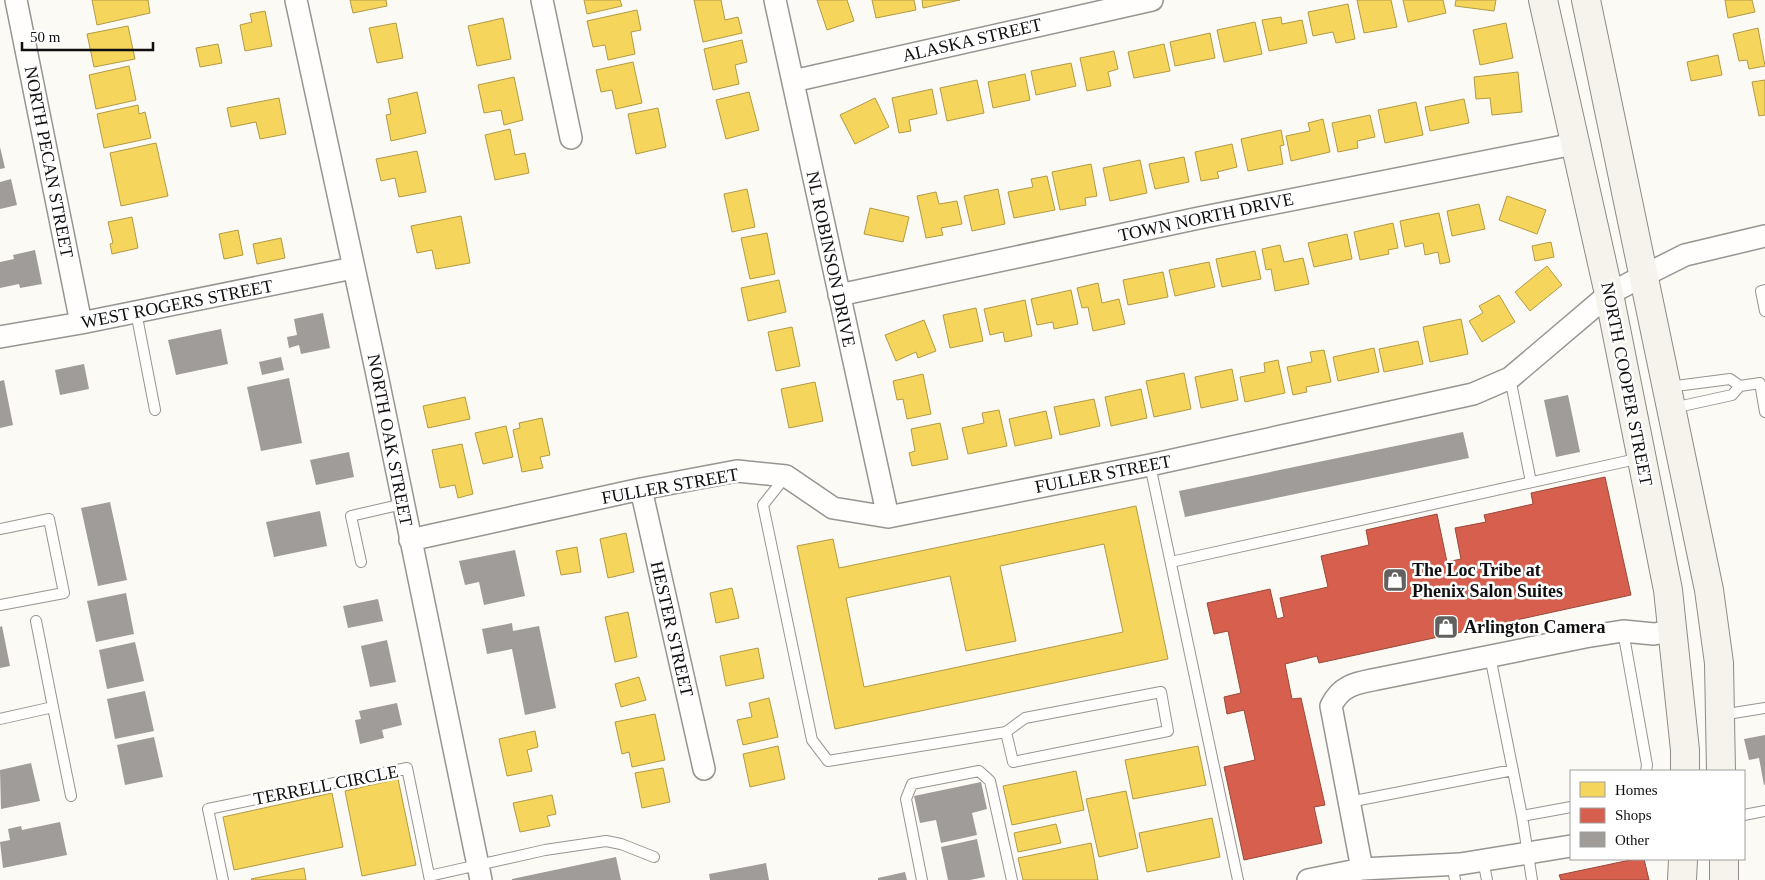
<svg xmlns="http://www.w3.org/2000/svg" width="1765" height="880" viewBox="0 0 1765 880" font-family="'Times New Roman',serif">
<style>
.homes{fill:#f6d55c;stroke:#b19a45;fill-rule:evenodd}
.shops{fill:#d6604d;stroke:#9a483a}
.building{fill:#a09c99}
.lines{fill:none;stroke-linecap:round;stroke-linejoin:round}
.service-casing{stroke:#969592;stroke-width:12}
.minor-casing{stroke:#969592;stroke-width:24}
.secondary-casing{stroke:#8c8b89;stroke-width:30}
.service{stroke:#fffefd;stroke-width:10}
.minor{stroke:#fffefd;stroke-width:21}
.secondary{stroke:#f5f3eb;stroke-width:28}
.labels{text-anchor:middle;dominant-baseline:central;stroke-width:5;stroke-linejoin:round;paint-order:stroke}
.street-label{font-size:18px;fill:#0f0f0f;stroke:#fff}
.poi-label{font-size:18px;font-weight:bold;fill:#0f0f0f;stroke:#fff;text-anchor:start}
</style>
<rect width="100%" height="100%" fill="#fcfaf4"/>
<path class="homes" d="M92,0h56l2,13 -53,12z
M350,0h36l1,6 -34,7z
M584,0h36l2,6 -35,8z
M694,0h27l4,20 13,-3 4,16 -39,9z
M817,0h30l7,21 -27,9z
M872,0h42l2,10 -40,8z
M922,0h38l-37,8z
M1357,0h34l6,27 -33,6z
M1403,0h40l3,13 -38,9z
M1456,0h40l-2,11 -39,-5z
M1725,0h27l3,12 -27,6z
M1348,4l7,35 -19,4 -3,-11 -20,4 -5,-24z
M637,10l4,20 -10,2 4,22 -27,6 -3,-15 -12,2 -6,-26z
M265,11l7,35 -27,5 -5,-26 12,-3 -2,-8z
M1281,17l1,7 20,-4 5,23 -38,8 -7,-31z
M503,18l8,41 -34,7 -9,-40z
M1255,22l7,32 -38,8 -7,-32z
M396,23l7,35 -26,5 -8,-35z
M1506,23l7,35 -33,7 -7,-35z
M128,26l7,33 -41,8 -7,-33z
M1758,28l7,38 -16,3 -2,-9 -8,1 -6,-27z
M1210,33l5,25 -40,8 -5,-24z
M742,40l5,22 -12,3 4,19 -26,6 -9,-41z
M218,44l4,19 -22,4 -4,-19z
M1164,44l6,27 -36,7 -6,-26z
M1114,51l4,18 -10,3 3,14 -24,5 -7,-33z
M1718,55l4,20 -31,6 -4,-19z
M633,62l9,41 -26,6 -4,-19 -11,2 -5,-22z
M1071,63l5,23 -40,9 -5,-24z
M129,66l7,34 -40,9 -7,-34z
M1518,72l4,40 -30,3 -2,-17 -14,1 -2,-22z
M1025,74l5,26 -37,8 -5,-26z
M514,77l9,43 -19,5 -3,-15 -17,3 -6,-28z
M977,80l7,33 -37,8 -7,-33z
M1765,80v35l-6,1 -7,-34z
M932,89l5,25 -28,6 2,11 -12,2 -7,-35z
M417,92l9,41 -35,8 -5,-26 5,-1 -3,-15z
M749,92l10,38 -33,9 -10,-39z
M279,98l7,36 -26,5 -4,-17 -25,5 -4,-19z
M875,98l14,29 -34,17 -15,-29z
M1464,99l5,24 -39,8 -5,-24z
M1416,102l7,33 -38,8 -7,-33z
M138,105l1,9 6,-2 6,26 -47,10 -7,-34z
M658,108l8,39 -30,7 -8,-40z
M1370,115l5,22 -18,4 1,7 -20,4 -6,-29z
M1323,119l7,33 -39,9 -5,-25 24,-5 -2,-8z
M510,129l5,26 10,-2 4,20 -34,7 -10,-45z
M1281,130l3,15 -4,1 3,18 -35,7 -7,-32z
M156,143l12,53 -47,10 -11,-53z
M1232,144l5,23 -20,5 2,6 -18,3 -6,-29z
M417,151l9,41 -27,5 -4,-19 -14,3 -5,-22z
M1184,157l5,25 -34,7 -6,-25z
M1140,160l7,33 -37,8 -7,-33z
M1091,164l6,32 -12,2 1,7 -26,5 -8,-38z
M1047,176l8,34 -41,8 -6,-26 25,-5 -2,-8z
M747,189l8,38 -23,5 -8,-38z
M998,189l7,35 -33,7 -8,-35z
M936,192l3,12 18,-3 5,23 -21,4 2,7 -17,3 -9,-42z
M1507,196l39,14 -9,24 -38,-14z
M1479,204l6,25 -33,7 -5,-25z
M870,208l39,9 -6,25 -39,-8z
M1439,213l11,49 -10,2 -2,-12 -13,3 -2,-12 -18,4 -5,-26z
M461,216l9,47 -34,6 -4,-19 -15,3 -6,-27z
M132,217l6,31 -26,6 -2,-10 3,-1 -5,-21z
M1393,223l5,25 -10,2 1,4 -29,6 -6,-28z
M238,230l5,25 -19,4 -5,-25z
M767,233l8,41 -25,5 -9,-41z
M1347,234l5,25 -38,8 -6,-24z
M281,238l4,20 -28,6 -4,-20z
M1551,242l3,15 -19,4 -3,-15z
M1280,245l4,17 19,-4 6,26 -34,7 -4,-22 -5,1 -4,-21z
M1255,251l6,28 -39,8 -6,-28z
M1209,262l6,25 -40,9 -6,-26z
M1547,266l15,19 -32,26 -15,-19z
M1163,272l5,25 -40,8 -5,-25z
M779,280l7,32 -38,9 -7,-33z
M1098,283l4,20 17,-4 6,25 -32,7 -5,-24 -6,1 -5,-20z
M1071,290l7,34 -24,5 -1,-7 -16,3 -6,-26z
M1499,295l16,27 -33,20 -13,-21 14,-8 -4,-7z
M1025,300l7,36 -27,6 -2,-10 -13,3 -6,-26z
M976,308l7,33 -33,7 -7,-33z
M1461,319l7,35 -38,8 -7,-35z
M924,320l12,31 -18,7 -2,-6 -20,9 -11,-26z
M792,327l8,39 -24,5 -8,-39z
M1418,341l5,23 -39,8 -5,-23z
M1374,348l5,24 -41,9 -5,-24z
M1324,350l7,32 -25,5 1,5 -14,3 -6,-28 25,-5 -2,-10z
M1278,360l7,33 -40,9 -5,-25 25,-5 -1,-9z
M1232,369l6,31 -37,8 -6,-31z
M1184,373l7,36 -37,8 -8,-36z
M923,374l8,40 -24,5 -4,-20 -6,1 -4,-19z
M815,382l8,39 -34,7 -8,-39z
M1141,389l6,29 -36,8 -6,-29z
M465,397l5,22 -42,9 -5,-22z
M1094,399l6,27 -40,9 -6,-28z
M999,410l8,36 -39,8 -6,-26 22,-5 -2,-10z
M1046,411l6,27 -37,8 -6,-27z
M542,418l8,37 -10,2 3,11 -21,4 -9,-42 7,-2 -1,-5z
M940,423l8,36 -36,7 -3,-13 6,-2 -4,-22z
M506,426l7,31 -30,7 -8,-31z
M462,444l11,50 -15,4 -3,-13 -15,3 -8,-38z
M1136,506l32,153 -333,70 -38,-183 36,-7 6,29zM1104,544l19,88 -259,55 -18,-89 104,-22 16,75 50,-10 -16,-75z
M626,533l8,39 -26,6 -8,-39z
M577,547l4,25 -20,3 -5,-24z
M732,588l7,30 -23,5 -6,-30z
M628,612l9,45 -22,5 -10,-45z
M758,648l6,30 -38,8 -6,-30z
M639,677l7,23 -25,7 -6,-23z
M769,698l9,39 -35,8 -6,-25 15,-3 -3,-14z
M655,714l10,46 -33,7 -3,-15 -7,2 -7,-32z
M535,731l3,16 -11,3 5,21 -25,5 -8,-37z
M778,746l7,33 -35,8 -7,-33z
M1198,746l8,39 -73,14 -8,-39z
M663,768l7,34 -28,6 -7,-35z
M1076,771l8,39 -72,15 -9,-39z
M398,779l18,86 -54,11 -17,-85z
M1126,791l12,57 -39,9 -13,-58z
M332,793l11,54 -109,23 -11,-53z
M552,795l4,19 -9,2 3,10 -30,6 -7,-29z
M1212,818l8,39 -73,15 -8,-39z
M1056,824l5,19 -43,9 -4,-19z
M1091,843l7,37h-75l-5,-22z
M304,868l2,12h-54l-1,-1z"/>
<path class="shops" d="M1605,477l26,118 -312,68 -2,-7 -32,8 7,35 9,-1 24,107 -11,2 8,36 -78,17 -20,-93 31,-7 -11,-50 -17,4 -3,-17 17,-4 -13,-62 -14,3 -7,-31 63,-14 7,30 7,-2 -4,-19 48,-11 -7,-31 48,-11 -3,-15 71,-16 10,48 14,-3 -6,-31 31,-6 -2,-7 49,-11 -2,-11z
M1635,859h9l5,21h-88l-2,-5z"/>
<path class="building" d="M0,147l5,21 -5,1z
M11,179l6,26 -17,4v-27z
M35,250l7,34 -22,4 -1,-4 -19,4v-26l14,-3 -1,-4z
M323,313l7,35 -29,6 -2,-9 -10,3 -2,-11 10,-2 -3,-16z
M221,329l7,35 -52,11 -8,-35z
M281,357l3,13 -22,5 -3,-13z
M84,364l5,25 -29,6 -5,-25z
M289,378l13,65 -41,8 -14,-64z
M4,380l9,45 -13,3v-47z
M1568,395l12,57 -24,5 -12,-57z
M1463,432l6,26 -284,59 -6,-26z
M349,452l5,25 -38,8 -6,-25z
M110,502l17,78 -29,6 -17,-78z
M320,511l7,35 -53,11 -8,-35z
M515,550l10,46 -41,9 -5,-23 -14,3 -6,-24z
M126,593l8,41 -38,8 -9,-41z
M378,599l5,22 -35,7 -5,-22z
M512,623l1,8 26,-5 17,82 -31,7 -13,-66 -25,5 -5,-25z
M2,626l8,40 -10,2v-41z
M387,640l9,42 -26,5 -9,-41z
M135,642l9,39 -37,8 -8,-39z
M145,691l9,40 -39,8 -8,-40z
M397,703l5,22 -20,5 2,8 -24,6 -5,-24 6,-1 -2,-8z
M1765,735v50h-1l-5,-27 -10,2 -5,-21z
M154,737l9,40 -38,8 -8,-40z
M31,763l9,38 -39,8 -1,-39z
M981,782l6,27 -15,4 5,22 -36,8 -5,-23 -16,3 -6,-27z
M60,822l7,33 -64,13 -3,-26 10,-2 -2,-11 13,-3 1,4z
M977,839l8,38 -15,3h-22l-7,-33z
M616,857l5,23h-109v-1z
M766,863l3,17h-59l-1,-6z
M905,872l2,8h-29v-2z"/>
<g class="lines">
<defs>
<path id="service" d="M1765,290l-4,1 4,20
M136,312l19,98
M1510,378l21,104
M1668,387l62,-8 10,7
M1673,408l59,-13 8,-9 20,-3 5,29
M1150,465l88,415
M786,476l-23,29 49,235 16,21 178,-29 7,30 155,-31 -7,-39 -136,26 -19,14
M0,529l49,-10 15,74 -64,12
M361,562l-10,-46 52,-12
M1171,562l470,-104
M36,621l17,86
M1623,631l24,134 -1,6
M1490,656l32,160
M1721,715l44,-7
M0,719l53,-12 18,89
M1349,802l164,-32
M1744,815l21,-4
M1483,860l4,20
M1452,864l3,16
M429,876l116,-26 61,-9 15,3 33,13
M223,880l-15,-71 199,-41 23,112
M922,880l-16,-81 6,-15 67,-13 11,10 22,99
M1532,880l-10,-64 49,-9"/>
<path id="minor" d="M16,0l65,323
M296,0l79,365 106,515
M542,0l29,138
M775,0l113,517
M793,81l359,-81
M839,295l360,-77 375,-74
M0,337l81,-14 272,-55
M641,489l63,280
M410,540l231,-51 96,-18 49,5 47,32 55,9 262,-52 323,-71 37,-16 99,-84 34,-18 42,-21 80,-19
M1362,869l-31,-163c11,-23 28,-23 51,-28l203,-41 38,-6 31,3 18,-3
M1308,880l54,-11 98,-5 111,-18"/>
<path id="secondary" d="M1543,0l66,294 59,296 17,160v21
M1586,0l123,590 10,73 2,108
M1724,859v21
M1682,880l1,-21"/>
</defs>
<use href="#service" class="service-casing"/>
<use href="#minor" class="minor-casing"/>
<use href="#secondary" class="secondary-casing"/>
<use href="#service" class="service"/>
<use href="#minor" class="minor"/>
<use href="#secondary" class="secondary"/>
</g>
<defs>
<symbol id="shop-square" viewBox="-11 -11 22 22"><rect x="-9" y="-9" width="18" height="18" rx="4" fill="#62615f" stroke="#fff"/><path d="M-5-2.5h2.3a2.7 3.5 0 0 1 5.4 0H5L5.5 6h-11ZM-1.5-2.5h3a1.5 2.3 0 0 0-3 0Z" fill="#fff"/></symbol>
</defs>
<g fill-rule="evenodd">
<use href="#shop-square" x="1381" y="566" width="28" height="28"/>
<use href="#shop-square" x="1432" y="613" width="28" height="28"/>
</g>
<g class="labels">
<g class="street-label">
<text transform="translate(972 40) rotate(-13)">ALASKA STREET</text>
<text transform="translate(49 162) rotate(79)">NORTH PECAN STREET</text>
<text transform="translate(1206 217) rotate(-12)">TOWN NORTH DRIVE</text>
<text transform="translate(831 259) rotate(78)">NL ROBINSON DRIVE</text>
<text transform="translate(177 304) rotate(-11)">WEST ROGERS STREET</text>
<text transform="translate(1627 384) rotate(79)">NORTH COOPER STREET</text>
<text transform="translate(390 440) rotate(79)">NORTH OAK STREET</text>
<text transform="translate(1103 474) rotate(-11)">FULLER STREET</text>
<text transform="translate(670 486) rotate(-10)">FULLER STREET</text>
<text transform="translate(672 629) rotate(77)">HESTER STREET</text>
<text transform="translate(326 785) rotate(-11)">TERRELL CIRCLE</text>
</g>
<g class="poi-label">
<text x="1412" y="570">The Loc Tribe at<tspan x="1412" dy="21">Phenix Salon Suites</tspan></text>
<text x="1464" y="627">Arlington Camera</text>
</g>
</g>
<rect x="1570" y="770" width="175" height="90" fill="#ffffff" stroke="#9f9f9f"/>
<rect x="1580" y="782" width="25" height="15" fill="#f6d55c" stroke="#9f9f9f"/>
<text x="1615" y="795" font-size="15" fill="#0f0f0f">Homes</text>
<rect x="1580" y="808" width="25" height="15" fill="#d6604d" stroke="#9f9f9f"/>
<text x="1615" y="820" font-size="15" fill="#0f0f0f">Shops</text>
<rect x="1580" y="832" width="25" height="15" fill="#a09c99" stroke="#9f9f9f"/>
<text x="1615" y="845" font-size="15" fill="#0f0f0f">Other</text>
<path d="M22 42v8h131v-8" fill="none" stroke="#0f0f0f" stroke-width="2.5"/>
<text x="30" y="42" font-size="15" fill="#0f0f0f" stroke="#ffffff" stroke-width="4" paint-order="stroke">50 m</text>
</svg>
